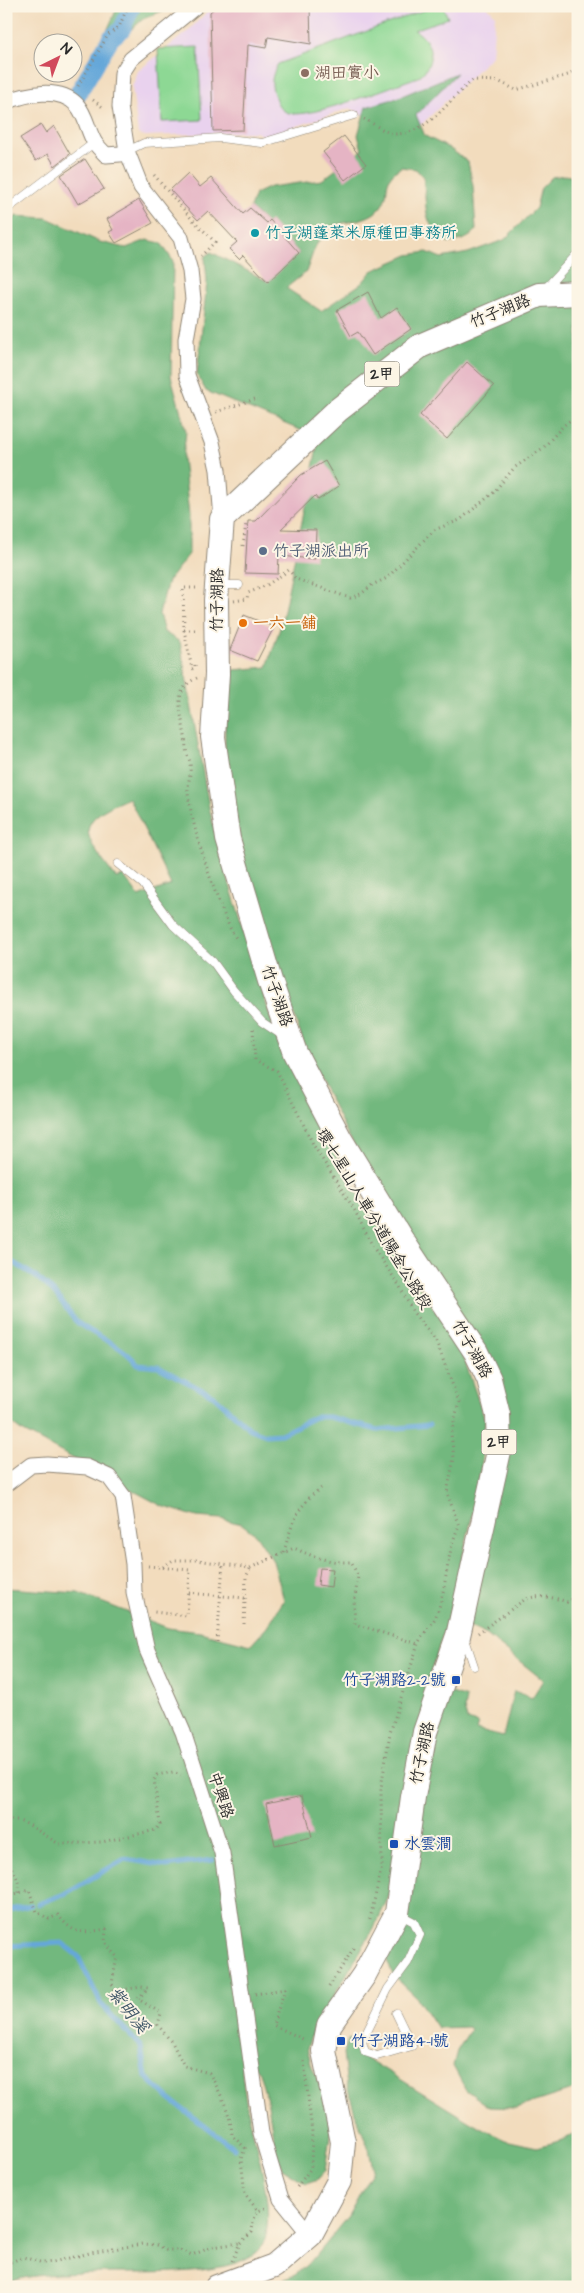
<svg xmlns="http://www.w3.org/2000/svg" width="584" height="2293" viewBox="0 0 584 2293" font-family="'Architects Daughter','LXGW WenKai TC',sans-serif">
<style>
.built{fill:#e9d2ee}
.green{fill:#8dd894;stroke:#5c8260}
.forest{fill:#72b87e;stroke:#4e7254;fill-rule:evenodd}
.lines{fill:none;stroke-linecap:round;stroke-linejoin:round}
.stream{stroke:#65a7d9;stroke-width:5}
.canal{stroke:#65a7d9;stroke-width:18}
.building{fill:#e5b4c4}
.service-casing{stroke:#8e8474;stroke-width:9}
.minor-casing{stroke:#8e8474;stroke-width:17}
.primary-casing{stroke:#8e8474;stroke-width:26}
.path{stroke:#8e8474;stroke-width:3;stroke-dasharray:1 4;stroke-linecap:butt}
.service{stroke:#fff;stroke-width:8}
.minor{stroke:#fff;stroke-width:15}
.primary{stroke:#fff;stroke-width:24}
.education-dot{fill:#8d6e63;stroke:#fcf5e5;stroke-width:2}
.culture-dot{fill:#0f9aa8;stroke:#fcf5e5;stroke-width:2}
.service-dot{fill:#5c6f8a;stroke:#fcf5e5;stroke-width:2}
.food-dot{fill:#e8710a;stroke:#fcf5e5;stroke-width:2}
.transit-dot{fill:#1a4fb4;stroke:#fcf5e5;stroke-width:2}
.labels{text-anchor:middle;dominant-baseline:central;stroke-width:4;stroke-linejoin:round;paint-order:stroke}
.shield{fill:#fcf5e5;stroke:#6a6863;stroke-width:1}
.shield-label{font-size:15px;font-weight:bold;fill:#2b2b2b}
.education-label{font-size:16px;fill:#785e54;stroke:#fcf5e5;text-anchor:start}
.culture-label{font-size:16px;fill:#0d838f;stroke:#fcf5e5;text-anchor:start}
.street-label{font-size:16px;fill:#2b2b2b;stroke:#fcf5e5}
.service-label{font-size:16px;fill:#4e5e75;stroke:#fcf5e5;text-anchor:start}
.food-label{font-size:16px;fill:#c56008;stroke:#fcf5e5;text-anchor:start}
.transit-label{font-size:16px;fill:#164399;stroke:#fcf5e5;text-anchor:start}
.water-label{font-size:18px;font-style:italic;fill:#3f5668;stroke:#fcf5e5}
</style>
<rect width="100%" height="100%" fill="#fcf5e5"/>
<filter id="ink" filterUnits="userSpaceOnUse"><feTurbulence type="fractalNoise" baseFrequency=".02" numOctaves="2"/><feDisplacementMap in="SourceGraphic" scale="10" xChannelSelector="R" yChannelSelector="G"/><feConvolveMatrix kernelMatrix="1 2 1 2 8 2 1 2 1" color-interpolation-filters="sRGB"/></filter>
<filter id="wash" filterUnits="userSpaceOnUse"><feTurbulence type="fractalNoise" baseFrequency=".0096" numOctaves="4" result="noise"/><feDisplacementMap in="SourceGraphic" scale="20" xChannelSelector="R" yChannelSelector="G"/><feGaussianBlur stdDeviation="1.12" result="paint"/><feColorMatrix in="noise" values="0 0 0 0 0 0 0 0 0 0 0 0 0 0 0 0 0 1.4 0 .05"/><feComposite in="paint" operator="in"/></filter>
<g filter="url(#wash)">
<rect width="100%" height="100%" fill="#f2dcbd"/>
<path class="built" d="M213,6h274l8,9 -3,41 -70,68 -17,6 -16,-1 -39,-21 -85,29 -9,-5h-13l-98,4 -7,-2 -6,-47 6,-16 49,-39z"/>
<path class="green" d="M435,6h8l5,12 -34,12c19,10 23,34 4,47 -24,8 -109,43 -129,36 -8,-2 -12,-9 -14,-16 -5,-13 -4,-21 3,-33z
M198,47l4,73 -40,2 -4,-73z"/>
<path class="forest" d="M118,6h56l-31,13 -51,46z
M457,73l-41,42 9,21 24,12 19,14 5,24 3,44c-7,10 -16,10 -27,13 -29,-19 -21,-37 -26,-66l-7,-8 -15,-2c-23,15 -7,25 -22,42 -11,13 -36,12 -51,18l-13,20 -9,25 -20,16 35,23 41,-28 10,-12 36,-16 19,-3 14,6 27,-5 36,-13 32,-32 5,-20 11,-11 13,-2 13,3v1910l-62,20 -26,-1 -24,-17 -13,-24 4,-15 13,-21 -2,-3 -31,1 -20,-30 -24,-23 -7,-17 7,-24 20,-41 -5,-15 -16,12 -18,38 -61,103 -6,17 4,16 16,39 4,24 -6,44 -7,8 -12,4 -24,-15 -6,-13 -8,-51 -9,-32 -14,-13c-5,9 -2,18 -1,29 5,42 35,119 19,156 -29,49 -200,15 -257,39v-695l72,5 90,35 32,4 51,13 16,-18 17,-27 -11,-39 -17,-26 -14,-11 -21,-5 -24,-2 -35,-11 -142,-76 -14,-11v-1188l10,-15 31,2 53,24 26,6 21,-8 14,3 12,18 -2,115 15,55 -3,27 6,58v38l-21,27 -9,33 5,18 16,10 29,165 12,49 59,193 48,94 59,99 72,102 26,76 -3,41 -6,39 -28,119 -21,65 39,14 -2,11 3,11 11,3 -2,7 27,7 11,-46 18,7 11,-18 -56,-45 -19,-9 40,-195 -99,-196 -61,-100 -42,-84 -60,-180 -21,-107v-89l9,-5 33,-3 14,-42 38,-187 -113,-47 -9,-16 10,-93 -2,-25 6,-5 56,29 32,-28 -29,-32 -3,2 -17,-15 5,-14 15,-7 52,-7 40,-30 -4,-15 8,-28 31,-9zM129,798l42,87 -32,12 -15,-21 -8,2c-33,-43 -45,-56 13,-80z
M349,2038l5,2 7,15 112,69 32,16 32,7 26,-7 15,-8v155h-312l29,-12 16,-14 37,-45 25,-46 -4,-21 -12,-30 -10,-33 -4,-33z"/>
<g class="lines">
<path class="stream" d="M6,1259c18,9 37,21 51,37 8,9 12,19 21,27 21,16 43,20 60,42l20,2 56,29 36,33 16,6 15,-1 34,-17h14l48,13 52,-5
M38,1904l26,-10 61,-35 41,7 47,-6
M6,1911l25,-6
M6,1946l56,-3 16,13 23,48 40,43 5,30 23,22 65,49"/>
<path class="canal" d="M77,95l34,-57 11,-9 10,-23"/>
</g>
<g id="blocks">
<path class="building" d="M217,6h93l1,38 -43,-7 -2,11 -18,-3 -5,85 -30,1 -3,-119z
M41,125l5,8 8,-7 16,28 -15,12 -7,-12 -12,7 -16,-23z
M344,136l22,28 -21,16 -22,-28z
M85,159l19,30 -26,15 -17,-29z
M188,173l12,14 11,-9 32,36 7,-6 17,15 3,-3 29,33 -31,29 -25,-27 -4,4 -10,-10 8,-7 -29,-31 -10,9 -28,-30z
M139,200l14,23 -37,20 -7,-11 4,-2 -6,-11z
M368,292l13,26 16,-11 14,22 -38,26 -15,-23 -7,4 -14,-26z
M467,362l27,24 -47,53 -27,-24z
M325,461l14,25 -21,14 -3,-4 -34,33 35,1 -1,29 -36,-3 -1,18 -33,-1 3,-52h8l45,-46z
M244,615l30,12 -17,34 -27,-11z
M320,1568l13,1 -2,18 -13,-2z
M302,1796l10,41 -37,8 -9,-41z"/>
</g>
</g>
<g filter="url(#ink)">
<use href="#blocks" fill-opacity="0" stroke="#8e8474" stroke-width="1"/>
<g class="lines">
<defs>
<path id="service" d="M127,151l17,-8 76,-5 42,5 92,-28
M6,210l89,-68
M544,290l34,-37
M221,585h18
M118,864l25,20 30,41 40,37 21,29 28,31 21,14
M462,1639l4,3 8,24
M396,2013l16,33 -35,10 -12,-4 -3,-10 26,-53 20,-27 12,-27 -6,-13 -15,-8"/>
<path id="minor" d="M196,6l-65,53 -9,14 -2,34 7,44 14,36 40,51 9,33 3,28 -7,40 1,36 25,67 6,28 4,49
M6,102c20,-8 53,-16 71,3 9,10 11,27 18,38 3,4 7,8 11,12l14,-1 7,-3
M6,1484l25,-19 16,-1 40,3 22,10 14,19 10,68 1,28 13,58 36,82 39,121 39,280 20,66 29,36"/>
<path id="primary" d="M217,2287l57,-21 36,-31 29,-54 4,-39 -19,-91 5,-26 35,-50 33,-62 16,-116 12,-65 33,-96 41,-185 -1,-36 -9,-36 -13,-27 -75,-113 -61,-100 -45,-86 -25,-72 -42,-142 -15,-102 4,-63 -1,-74 6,-81 116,-109 82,-64 119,-51 39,-2"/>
</defs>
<use href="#service" class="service-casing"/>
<use href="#minor" class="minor-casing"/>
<use href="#primary" class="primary-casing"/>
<path class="path" d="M78,86l30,-51 11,-8 9,-21
M93,100l11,8
M364,119c9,4 23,15 31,15 34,0 55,-36 78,-54l25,1 18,9 52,-15 10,-7
M154,175l37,43 24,24 -14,14
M216,412l42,-14
M243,546l3,-22
M234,601l13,-2 1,-6 19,-8 22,-15 7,9 54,19 11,-4 11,-9 15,-7 47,-48 26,-10 33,-27 21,-25 29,-20 20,-22 15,-12
M184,630h14
M195,665v3l-3,1 -8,-39 -1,-42h14
M197,678c-25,11 -16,33 -13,53 2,7 1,15 3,23 1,3 3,6 3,10 1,8 -1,15 -2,23 -2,24 33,131 48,151
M253,1029l2,31 22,11 37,75 40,63 19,38 26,38 14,27 23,29 23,61 -8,32 3,24 -7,35 12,33c-14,29 -11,63 -24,92 -4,8 -13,17 -17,26l-28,89 -9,55 1,78 -12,53
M284,1552c7,-27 14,-48 37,-64
M148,1566l42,4 -3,46 -33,-4
M163,1567l10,-7h24l53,8 44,-20c20,9 35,15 57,14l7,14 -4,28 1,20 63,20
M189,1593l56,5
M244,1624l2,-47 4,-8
M478,1633l46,-33c13,-6 30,-3 43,2l11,-7
M217,1642l6,-78
M6,1820h11l12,5 30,19 43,-2 54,-12 4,-6 -6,-44 3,-5 16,-3 8,3
M6,1860c7,9 15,22 13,33
M6,1893l9,1 14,-4 8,22 12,7 9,-4c17,21 23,18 48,14l-1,13 12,15 -5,26 2,8 27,-4 7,1 -10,11 23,14 -3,12 15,19 11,22 25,7c11,19 22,40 23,62l13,13 -4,11 4,35 13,17
M329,1987l26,-41
M255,1994l30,-5 -12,36 32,15
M297,2187l14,-19 1,-36 -8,-71
M232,2261l8,-18 12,-11 1,-11 5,-10 8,-3
M6,2264l17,-7 20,6 10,-1 37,-9 53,-9 15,1 8,5h14l12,5 20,-8 28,-4"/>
<use href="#service" class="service"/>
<use href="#minor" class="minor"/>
<use href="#primary" class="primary"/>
</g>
</g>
<circle class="education-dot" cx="305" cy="73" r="5"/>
<circle class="culture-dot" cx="255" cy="233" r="5"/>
<circle class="service-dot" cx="263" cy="551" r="5"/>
<circle class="food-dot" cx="243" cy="623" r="5"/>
<g class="transit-dot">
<rect x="451" y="1675" width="10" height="10" rx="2.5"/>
<rect x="389" y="1839" width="10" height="10" rx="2.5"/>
<rect x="336" y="2036" width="10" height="10" rx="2.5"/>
</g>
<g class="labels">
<g class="shield">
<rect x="364.5" y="361.5" width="35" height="25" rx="4"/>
<rect x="481.5" y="1429.5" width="35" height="25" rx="4"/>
</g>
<g class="shield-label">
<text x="382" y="374">2甲</text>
<text x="499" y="1442">2甲</text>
</g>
<g class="education-label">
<text x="315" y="73">湖田實小</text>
</g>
<g class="culture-label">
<text x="265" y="233">竹子湖蓬萊米原種田事務所</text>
</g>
<g class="street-label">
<text transform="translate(500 311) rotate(-22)">竹子湖路</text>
<text transform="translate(217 600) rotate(-89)">竹子湖路</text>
<text transform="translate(277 996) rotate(71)">竹子湖路</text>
<text transform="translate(374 1219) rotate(59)">環七星山人車分道陽金公路段</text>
<text transform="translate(472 1349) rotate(61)">竹子湖路</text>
<text transform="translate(422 1753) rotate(-78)">竹子湖路</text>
<text transform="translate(221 1795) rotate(72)">中興路</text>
</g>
<g class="service-label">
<text x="273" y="551">竹子湖派出所</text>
</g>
<g class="food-label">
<text x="253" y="623">一六一舖</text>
</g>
<g class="transit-label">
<text x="446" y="1680" text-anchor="end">竹子湖路2-2號</text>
<text x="404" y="1844">水雲澗</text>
<text x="351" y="2041">竹子湖路4-1號</text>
</g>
<g class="water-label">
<text transform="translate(128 2010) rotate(51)">紫明溪</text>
</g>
</g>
<rect width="584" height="2293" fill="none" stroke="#fcf5e5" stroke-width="25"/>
<g transform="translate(58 58) rotate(42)"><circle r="24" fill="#fcf5e5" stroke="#a8a49b"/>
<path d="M0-4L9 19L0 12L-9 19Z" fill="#d1495b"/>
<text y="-8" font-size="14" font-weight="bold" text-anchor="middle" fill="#2b2b2b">N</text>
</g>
</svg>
